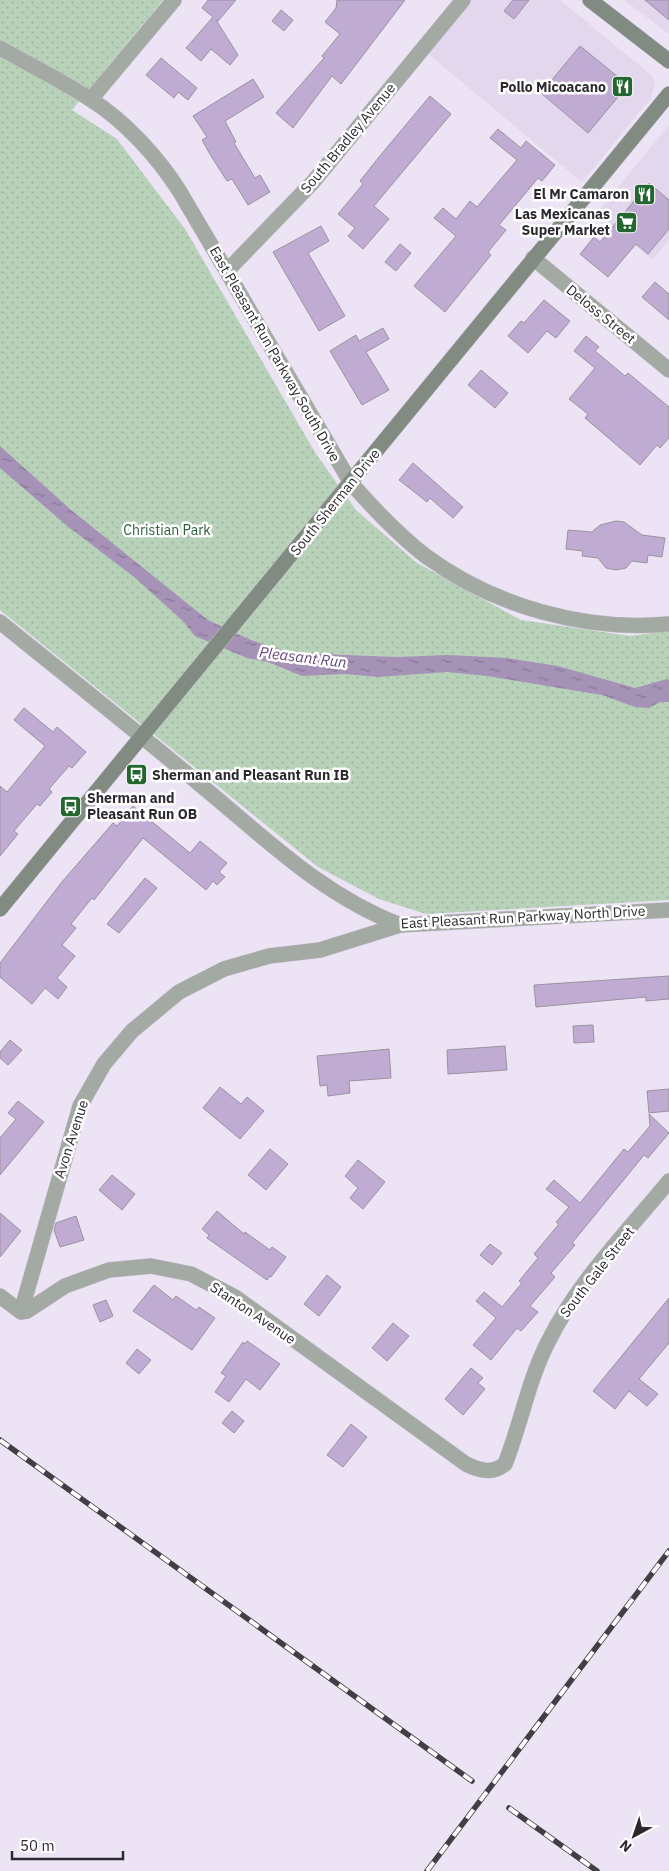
<svg xmlns="http://www.w3.org/2000/svg" width="669" height="1871" viewBox="0 0 669 1871" font-family="'IBM Plex Sans',sans-serif">
<style>
.built{fill:#e3d7ee}
.park{fill:url(#park-dots)}
.water{fill:url(#water-ripples)}
.building{fill:#c0acd2;stroke:#9a92a1}
.lines{fill:none;stroke-linecap:round;stroke-linejoin:round}
.minor-casing{stroke:#c9c1d0;stroke-width:16}
.tertiary-casing{stroke:#c9c1d0;stroke-width:16}
.secondary-casing{stroke:#c9c1d0;stroke-width:16}
.minor{stroke:#a3a9a3;stroke-width:15}
.tertiary{stroke:#a3a9a3;stroke-width:15}
.secondary{stroke:#828b82;stroke-width:15}
.rail-casing{stroke:#413e45;stroke-width:5.5}
.rail{stroke:#fff;stroke-width:4;stroke-dasharray:11;stroke-linecap:butt}
.labels{text-anchor:middle;dominant-baseline:central;stroke-width:5;stroke-linejoin:round;paint-order:stroke}
.poi-label{font-size:14px;font-weight:bold;fill:#2b282e;stroke:#fff;text-anchor:end}
.street-label{font-size:14px;fill:#2b282e;stroke:#fff}
.park-label{font-size:14px;fill:#2c5f34;stroke:#fff}
.water-label{font-size:15px;font-style:italic;fill:#66497c;stroke:#fff}
</style>
<defs>
<pattern id="park-dots" width="8" height="8" patternUnits="userSpaceOnUse" patternTransform="scale(1.25)"><rect width="8" height="8" fill="#b8d2ba"/><path d="M2 2h.1M6 6h.1" fill="none" stroke="#9eb4a0" stroke-width="1.8" stroke-linecap="round"/></pattern>
<pattern id="water-ripples" width="26" height="14" patternUnits="userSpaceOnUse" patternTransform="scale(1.25)"><rect width="26" height="14" fill="#a692b7"/><path d="M2 4q2-2 4 0t4 0M15 11q2-2 4 0t4 0" fill="none" stroke="#877795"/></pattern>
</defs>
<rect width="100%" height="100%" fill="#ece3f4"/>
<path class="built" d="M471,0h89l90,74 5,8 -4,16 -69,84 -155,-129z
M624,0h45v34l-41,-31z
M669,125v115l-17,20 -55,-47z"/>
<path class="park" d="M0,0h163l-91,110 45,29 68,90 131,225 40,56 61,53 104,57 109,16 39,-5v269l-243,14 -47,-15 -61,-32 -318,-257z"/>
<path class="water" d="M0,446l70,63 138,111 43,20 38,12 32,2 75,3 52,-2 59,3 51,8 77,22 32,-9 2,1v22h-9l-11,6 -14,-1 -33,-12 -115,-19 -40,-4 -69,5 -33,-3 -43,2 -34,-14 -21,-4 -52,-22 -12,-15 -49,-44 -68,-52 -66,-57z"/>
<path class="building" d="M208,0h28l-18,21 -2,-1 22,35 -8,10 -19,-16 -10,12 -15,-13 27,-31 -11,-9z
M337,0h68l-64,84 -9,-8 -39,52 -17,-15 48,-55 -2,-2 18,-22 -15,-12 11,-14z
M513,0h16l-15,19 -10,-8z
M645,0h24v20z
M281,10l12,10 -9,11 -12,-10z
M580,46l48,39 -40,48 -47,-40z
M161,58l36,30 -9,12 -10,-8 -4,6 -28,-23z
M253,79l11,18 -39,24 11,21 -2,1 21,35 5,-3 10,17 -22,13 -16,-26 -5,2 -16,-25 -9,-16 5,-3 -14,-21z
M430,96l21,18 -77,92 15,13 -26,30 -15,-13 7,-8 -17,-14 25,-30 -3,-3 19,-24z
M498,129l23,19 5,-7 29,24 -13,16 -4,-3 -39,47 7,5 -18,22 3,3 -46,57 -31,-26 42,-50 -22,-18 9,-10 13,11 14,-18 7,6 40,-47 -27,-22z
M649,183l20,17v29l-21,25 -12,-10 -28,33 -28,-23 14,-17 6,5z
M321,226l8,15 -21,12 37,63 -26,15 -46,-79z
M400,244l11,9 -15,18 -11,-9z
M655,282l14,12v26l-27,-23z
M544,300l26,21 -14,17 -9,-7 -19,22 -20,-17 13,-15 3,2z
M383,328l6,11 -23,13 23,38 -27,15 -32,-54 26,-16 3,6z
M586,336l13,11 -4,4 30,25 3,-3 41,34v31l-9,10 -3,-3 -17,20 -55,-47 3,-4 -19,-15 26,-31 -21,-17z
M481,370l27,23 -13,15 -27,-23z
M413,463l50,44 -10,11 -23,-20 -3,4 -28,-22z
M616,521l8,1 18,13 23,3 -3,19 -14,-2 -1,8 -15,-2 -6,7 -10,2 -10,-2 -8,-10 -16,-2 1,-5 -17,-2 2,-19 24,2 8,-7z
M24,708l29,24 4,-5 29,25 -14,16 -3,-2 -20,23 3,3 -12,14 -3,-2 -23,27 4,3 -18,22v-70l7,6 38,-46 -31,-26z
M133,806l57,47 10,-12 27,22 -8,9 6,5 -8,8 -4,-4 -7,9 -63,-52 -49,62 -2,-2 -21,26 5,4 -14,17 13,11 -18,22 10,9 -9,12 -13,-11 -13,16 -32,-27v-14l61,-80 52,-60 4,3z
M145,878l12,10 -38,45 -12,-9z
M669,976v23l-23,2v-4l-110,10 -2,-22z
M593,1025l1,17 -20,1 -1,-17z
M10,1040l12,10 -14,15 -8,-7v-6z
M505,1046l2,24 -59,4 -1,-24z
M389,1049l2,29 -42,3 1,12 -22,3 -1,-11 -7,1 -3,-30z
M220,1087l21,17 6,-7 17,14 -24,28 -37,-31z
M669,1089v22l-20,2 -2,-22z
M18,1101l26,21 -44,53v-37l16,-19 -8,-6z
M649,1114l20,19 -21,25 -4,-3 -72,88 3,2 -24,28 4,4 -25,29 8,6 -17,19 -4,-3 -26,32 -18,-15 23,-27 -20,-17 8,-9 18,15 20,-24 -3,-2 19,-23 -4,-4 25,-30 -3,-2 13,-15 -23,-18 8,-9 26,23 44,-54 4,3 22,-26z
M270,1149l18,15 -22,26 -18,-15z
M358,1160l27,22 -22,27 -13,-11 8,-10 -13,-12z
M112,1175l23,19 -13,16 -23,-20z
M217,1211l27,23 1,-2 25,18 2,-3 14,10 -15,20 -1,-1 -3,4 -60,-42 2,-3 -7,-6z
M0,1213l21,18 -21,26z
M76,1216l8,24 -24,7 -6,-17 2,-7z
M490,1244l12,9 -10,12 -12,-10z
M327,1275l14,12 -22,29 -15,-12z
M154,1285l19,15 3,-4 20,14 3,-3 16,11 -23,32 -59,-39z
M669,1298v45l-30,36 19,15 -11,12 -18,-15 -14,18 -22,-18z
M106,1300l7,16 -13,6 -7,-17z
M393,1323l16,13 -22,25 -15,-13z
M247,1341l33,23 -20,26 -14,-11 -17,23 -14,-10 11,-16 -5,-3 22,-31 2,2z
M137,1349l14,11 -12,14 -13,-11z
M471,1368l12,10 -5,5 7,6 -22,26 -18,-16z
M232,1411l12,10 -10,12 -12,-10z
M351,1424l16,13 -24,30 -16,-12z"/>
<g class="lines">
<defs>
<path id="minor" d="M91,99l83,-99
M533,258l136,112
M227,271l86,-89 150,-182
M351,483c23,26 48,53 76,74 67,49 159,75 242,67
M0,622c68,55 136,109 203,165 63,52 119,108 197,138l269,-15
M0,1296l21,16 6,-1 38,-25 44,-16 42,-4 40,8 44,23 231,167c14,7 27,10 39,0 16,-40 23,-83 43,-122 29,-59 79,-110 121,-161
M21,1312l59,-206 24,-42 28,-33 47,-39 45,-23 45,-13 51,-6 80,-25"/>
<path id="tertiary" d="M0,48c30,17 61,32 90,51 35,22 68,58 90,93l171,291"/>
<path id="secondary" d="M590,0l79,61
M0,909l669,-815"/>
</defs>
<use href="#minor" class="minor-casing"/>
<use href="#tertiary" class="tertiary-casing"/>
<use href="#secondary" class="secondary-casing"/>
<use href="#minor" class="minor"/>
<use href="#tertiary" class="tertiary"/>
<use href="#secondary" class="secondary"/>
<defs>
<path id="rail" d="M0,1440l472,341
M509,1808l88,63
M427,1871l242,-320"/>
</defs>
<use href="#rail" class="rail-casing"/>
<use href="#rail" class="rail"/>
</g>
<defs>
<symbol id="restaurant-square" viewBox="-11 -11 22 22"><rect x="-9" y="-9" width="18" height="18" rx="4" fill="#246630" stroke="#fff"/><path d="M-5-6h1v4h1v-4h1v4h1v-4h1v5L-1.5 .5V6h-2V.5L-5-1ZM5-6V6H3V1.5H1.5Q1.5-4 5-6Z" fill="#fff"/></symbol>
<symbol id="supermarket-square" viewBox="-11 -11 22 22"><rect x="-9" y="-9" width="18" height="18" rx="4" fill="#246630" stroke="#fff"/><path d="M-6-5.5h2.5l.6 2H6L4.5 2H-2.5L-4.4-4H-6ZM-1.5 3.2a1.3 1.3 0 1 0 .1 0ZM3 3.2a1.3 1.3 0 1 0 .1 0Z" fill="#fff"/></symbol>
<symbol id="bus-square" viewBox="-11 -11 22 22"><rect x="-9" y="-9" width="18" height="18" rx="4" fill="#246630" stroke="#fff"/><path d="M-5-6H5V4H4V6H2V4H-2V6H-4V4H-5ZM-3.5-4V0h7V-4ZM-3.5 1.2v1.5H-2V1.2ZM2 1.2v1.5H3.5V1.2Z" fill="#fff"/></symbol>
</defs>
<g fill-rule="evenodd">
<use href="#restaurant-square" x="610" y="74" width="25" height="25"/>
<use href="#restaurant-square" x="632" y="182" width="25" height="25"/>
<use href="#supermarket-square" x="614" y="210" width="25" height="25"/>
<use href="#bus-square" x="124" y="762" width="25" height="25"/>
<use href="#bus-square" x="58" y="794" width="25" height="25"/>
</g>
<g class="labels">
<g class="poi-label">
<text x="606" y="87">Pollo Micoacano</text>
<text x="629" y="194">El Mr Camaron</text>
<text x="610" y="214">Las Mexicanas<tspan x="610" dy="16">Super Market</tspan></text>
<text x="152" y="775" text-anchor="start">Sherman and Pleasant Run IB</text>
<text x="87" y="798" text-anchor="start">Sherman and<tspan x="87" dy="16">Pleasant Run OB</tspan></text>
</g>
<g class="street-label">
<text transform="translate(348 138) rotate(-50)">South Bradley Avenue</text>
<text transform="translate(601 314) rotate(39)">Deloss Street</text>
<text transform="translate(275 354) rotate(60)">East Pleasant Run Parkway South Drive</text>
<text transform="translate(335 502) rotate(-51)">South Sherman Drive</text>
<text transform="translate(523 917) rotate(-3)">East Pleasant Run Parkway North Drive</text>
<text transform="translate(71 1139) rotate(-72)">Avon Avenue</text>
<text transform="translate(597 1272) rotate(-52)">South Gale Street</text>
<text transform="translate(253 1313) rotate(34)">Stanton Avenue</text>
</g>
<g class="park-label">
<text x="167" y="530">Christian Park</text>
</g>
<g class="water-label">
<text transform="translate(303 657) rotate(7)">Pleasant Run</text>
</g>
</g>
<g transform="translate(634 1836) rotate(220)" stroke="#ffffff" stroke-width="4" paint-order="stroke">
<path d="M0-4L9 19L0 12L-9 19Z" fill="#2b282e"/>
<text y="-8" font-size="14" font-weight="bold" text-anchor="middle" fill="#2b282e">N</text>
</g>
<path d="M12 1851v8h111v-8" fill="none" stroke="#2b282e" stroke-width="2.5"/>
<text x="20" y="1851" font-size="15" fill="#2b282e" stroke="#ffffff" stroke-width="4" paint-order="stroke">50 m</text>
</svg>
